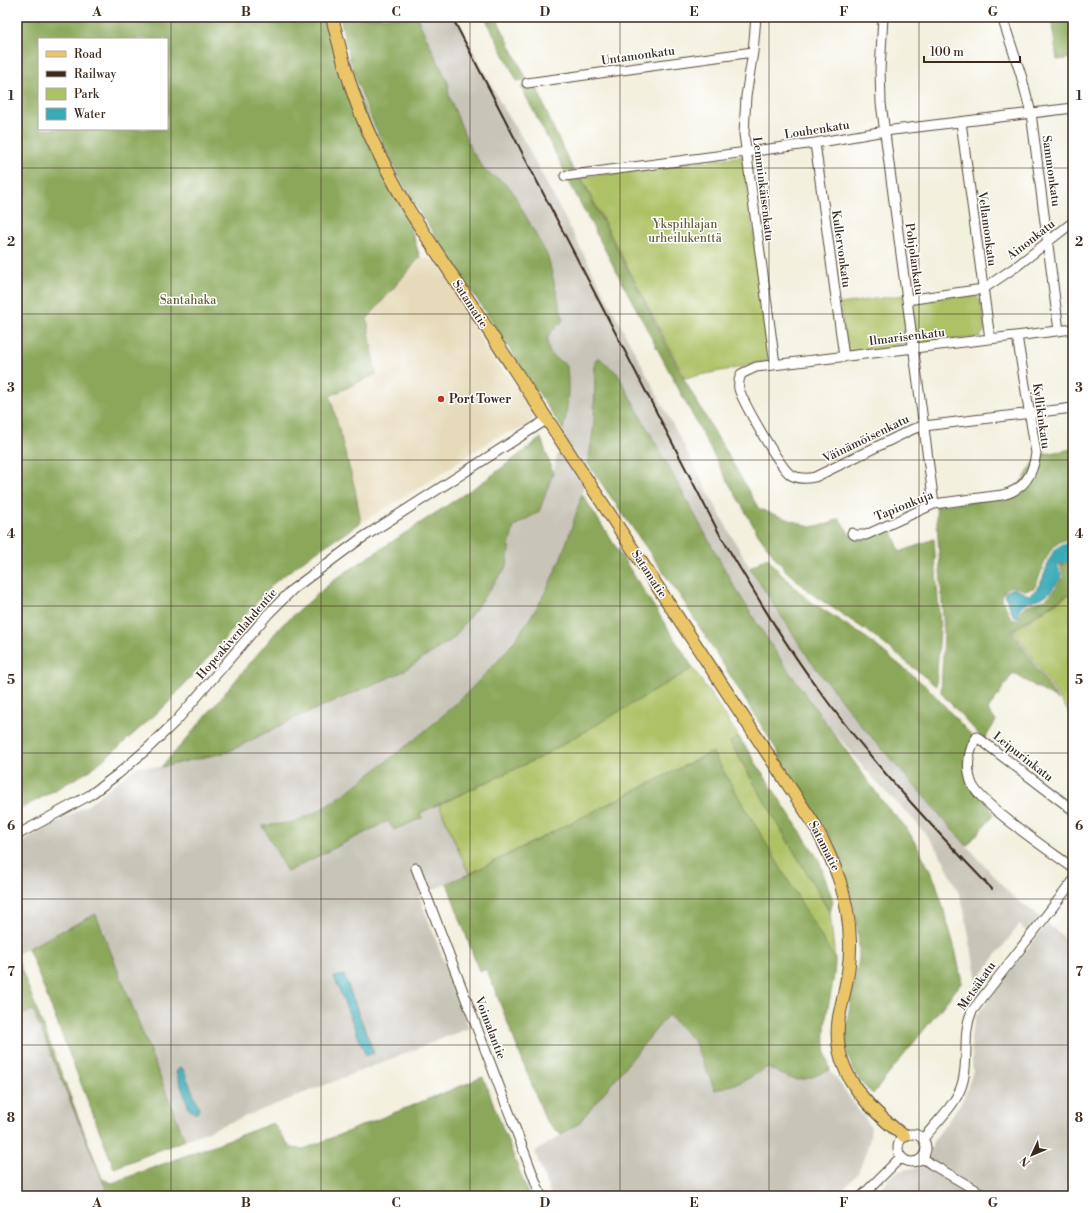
<svg xmlns="http://www.w3.org/2000/svg" width="1090" height="1213" viewBox="0 0 1090 1213" font-family="'Libre Bodoni',serif">
<style>
.built{fill:#e6daba}
.industrial{fill:#c8c4b8}
.green{fill:#adc165;stroke:#747642}
.forest{fill:#8aa75a;stroke:#62683c;fill-rule:evenodd}
.water{fill:#3aaab7;stroke:#3a6a6a}
.lines{fill:none;stroke-linecap:round;stroke-linejoin:round}
.minor-casing{stroke:#57483b;stroke-width:11}
.major-casing{stroke:#57483b;stroke-width:14}
.minor{stroke:#fff;stroke-width:9}
.major{stroke:#ebc669;stroke-width:12}
.rail{stroke:#3b2a1e;stroke-width:2}
.grid{fill:none;stroke:#3b2a1e;stroke-width:1;stroke-opacity:0.55}
.poi-dot{fill:#c8321e;stroke:#fff;stroke-width:1.5}
.labels{text-anchor:middle;dominant-baseline:central;stroke-width:3;stroke-linejoin:round;paint-order:stroke}
.street-label{font-size:12px;fill:#3b2a1e;stroke:#fff}
.park-label{font-size:12px;fill:#635f37;stroke:#fff}
.poi-label{font-size:12px;font-weight:bold;fill:#3b2a1e;stroke:#fff;text-anchor:start}
.neatline{fill:none;stroke:#3b2a1e;stroke-width:1.5}
.grid-label{font-size:13px;text-anchor:middle;font-weight:bold;fill:#3b2a1e}
</style>
<rect width="100%" height="100%" fill="#fff"/>
<filter id="ink" filterUnits="userSpaceOnUse"><feTurbulence type="fractalNoise" baseFrequency=".025" numOctaves="2"/><feDisplacementMap in="SourceGraphic" scale="8" xChannelSelector="R" yChannelSelector="G"/><feConvolveMatrix kernelMatrix="1 2 1 2 8 2 1 2 1" color-interpolation-filters="sRGB"/></filter>
<filter id="wash" filterUnits="userSpaceOnUse"><feTurbulence type="fractalNoise" baseFrequency=".012" numOctaves="4" result="noise"/><feDisplacementMap in="SourceGraphic" scale="16" xChannelSelector="R" yChannelSelector="G"/><feGaussianBlur stdDeviation="0.9" result="paint"/><feColorMatrix in="noise" values="0 0 0 0 0 0 0 0 0 0 0 0 0 0 0 0 0 1.4 0 .05"/><feComposite in="paint" operator="in"/></filter>
<g filter="url(#wash)">
<rect width="100%" height="100%" fill="#f3f0de"/>
<path class="built" d="M420,257l17,4 29,45 7,21 22,35 24,24 16,25v4l-5,8 -6,5 -30,10 -51,35 -82,50 -6,-34 -25,-93 46,-22 -9,-55z"/>
<path class="industrial" d="M418,17h38l44,85 26,42 202,386 22,38 62,95 48,61 107,122 44,49 32,24 -13,15 -11,-9 -37,49 2,20 -7,9 -1,-28 -11,-61 -5,-18 -16,-35 -12,-19 -18,-22 -36,-36 -51,-60 -42,-58 -54,-85 -114,-208 -22,-11 -1,63 -12,69 -14,48 -15,34 -25,45 -45,56 -33,32 -63,52 -48,36 -24,16 -17,7 -35,6 24,46 101,-52 6,10 28,-13 -2,-4 19,-8 30,69 -50,22 50,132 -284,112 -88,-226 -80,40v-109l72,-41 48,-38 24,1 67,-15 67,-34 109,-47 49,-32 54,-73 3,-24 4,-16 25,-14 14,-39 13,-57 -4,-54 -8,-4 -7,-14 2,-9 4,-6 6,-2 -1,-25 -10,-45 -37,-68 -12,-10 -12,-6 -16,-23 -22,-54 -1,-13 -29,-61z
M1047,923l26,22v251h-200l20,-22 10,-4 17,-3 10,-13 3,-12 28,-39 7,-16 5,-16 -2,-35 5,-20z
M33,1009l76,187h-92v-178z
M668,1015l26,26 21,49 27,-8 26,-15 19,11 16,2 27,-10 41,57 -2,16 -11,30 -17,19 -9,4h-281l-16,-44 43,-28z"/>
<path class="green" d="M743,156l27,200 -4,6 -81,16 -104,-201z
M973,293l8,8 4,29 -5,7 -60,7 -5,-5 -5,-34 4,-4z
M903,295l6,45 -4,6 -58,7 -7,-49z
M1073,592v127l-59,-89z
M693,668l46,69 -9,5 100,171 5,47 -123,-208 -243,122 -30,-69 104,-49z"/>
<path class="forest" d="M17,17h311l77,194 15,46 -53,62 9,55 -46,22 25,93 6,34 -50,32 -37,28 -108,122 -46,41 -31,25 -72,40zM39,39h128v90h-128z
M340,17h78l1,5 29,61 1,13 22,54 16,23 12,6 12,10 37,68 15,63c-3,6 -9,8 -13,13 -5,7 -2,19 4,24 4,4 9,5 13,9 2,22 1,43 -4,64l-148,-225c-34,-59 -63,-121 -75,-188z
M485,17h11l31,63 -10,1z
M1051,17h22v41l-16,2z
M528,85l2,3 6,-3 15,38 23,49 -8,2 -45,-87z
M580,177l105,204 74,128 51,18 19,-3 10,-6 11,17 40,-9 10,26 34,-13 6,91 -4,56 -63,-51 -61,-41 -27,-24 -13,-17 -15,-21 -35,-61 -155,-293z
M598,357l19,16 114,208 26,42 28,43 101,140 20,21 16,28 14,28 19,66 7,33 -89,112c-39,-33 -26,-73 -18,-115 1,-8 4,-16 4,-24 0,-41 -14,-93 -35,-128 -10,-16 -23,-31 -33,-47 -6,-8 -9,-19 -13,-28l-96,-153 -94,-135 6,-39 1,-63z
M541,438l12,35 -14,39 -25,14 -4,16 -3,24 -54,73 -51,33 -107,46 -67,34 -67,15 22,-24 99,-118 52,-45 153,-101z
M1073,449v89c-29,4 -27,29 -39,50l-9,2 -14,-4 -9,7v6l10,21 7,-1c1,-18 13,-13 25,-19 8,-5 14,-17 20,-24l-4,-11 13,-2v28l-61,39 46,70 -45,-27 -25,37 8,11 -12,19 -43,-47 3,-60 -8,-127 76,-10 27,-41z
M582,494l111,174 -150,88 -123,57 2,5 -28,12 -6,-9 -101,51 -24,-46c12,-2 25,-2 36,-6 26,-10 49,-29 71,-46 58,-44 116,-91 158,-153 26,-39 41,-82 54,-127z
M767,557l12,15 28,27 61,40 60,49 45,49 -8,32 29,45 -27,32 -106,-121 -49,-62 -62,-95z
M739,737l80,123 14,41 -3,12 -100,-171z
M712,752l123,208c0,24 -9,47 -10,71 -1,13 1,26 5,39 -33,13 -32,14 -62,-3l-26,15 -27,8 -21,-49 -26,-26 -90,109 -17,11 -15,-14 -59,-151 -8,1 -32,-88 22,-9z
M96,914l89,226 -71,28 -86,-220z
M17,958l85,221 10,4 161,-60 18,25 13,1 179,-72 46,119h-420l-76,-186 -16,7z"/>
<path class="water" d="M1073,542v19l-14,3 -1,3 4,8c-4,7 -9,15 -16,20 -11,9 -28,3 -28,22h-4l-10,-24 9,-5 16,7c25,-16 11,-51 44,-53z
M344,975l30,78 -8,3 -32,-79z
M180,1067l3,2 16,38 -2,6h-3l-5,-4 -13,-37z"/>
</g>
<g filter="url(#ink)">
<g class="lines">
<defs>
<path id="minor" d="M756,17l-3,35 -7,44 -2,38 31,230
M883,17l-3,53 1,33 53,401
M1002,17l19,58 10,38 28,218
M527,83l226,-31
M961,122l29,217
M815,143l29,214
M565,176l250,-33 70,-12 188,-23
M907,300l76,-11 34,-23 56,-44
M1073,329l-317,38 -15,7c-2,5 -3,9 -2,15 4,13 41,79 52,86 8,4 16,4 24,2l98,-48 11,-3 149,-18
M852,533l3,2h11l68,-31 68,-9c22,-5 31,-20 34,-42l-19,-117
M1073,810l-96,-73c-9,12 -11,33 -5,47 8,20 81,69 101,84
M17,835l73,-40 28,-21 29,-25 30,-29 92,-107 24,-24 66,-49 187,-120
M416,868l125,328
M898 1148a14 14 0 1 1 28 0a14 14 0 1 1-28 0Z
M923,1139c14,-18 35,-36 40,-58 6,-24 -1,-48 9,-70l101,-130
M923,1158l8,6 55,32
M862,1196l39,-39"/>
<path id="major" d="M332,17c9,36 18,71 32,105 13,31 29,59 45,88l405,614c21,39 35,72 36,118 1,26 -6,50 -11,75 -9,52 27,90 65,119"/>
</defs>
<use href="#minor" class="minor-casing"/>
<use href="#major" class="major-casing"/>
<use href="#minor" class="minor"/>
<use href="#major" class="major"/>
<path class="rail" d="M452,17l267,516c31,52 61,104 97,153 53,73 113,138 176,203"/>
</g>
</g>
<path class="grid" d="M171,17v1179M321,17v1179M470,17v1179M620,17v1179M769,17v1179M919,17v1179M17,168h1056M17,314h1056M17,460h1056M17,606h1056M17,753h1056M17,899h1056M17,1045h1056"/>
<circle class="poi-dot" cx="441" cy="399" r="4"/>
<g class="labels">
<g class="street-label">
<text transform="translate(638 56) rotate(-8)">Untamonkatu</text>
<text transform="translate(817 130) rotate(-9)">Louhenkatu</text>
<text transform="translate(1051 171) rotate(82)">Sammonkatu</text>
<text transform="translate(763 189) rotate(83)">Lemminkäisenkatu</text>
<text transform="translate(987 229) rotate(82)">Vellamonkatu</text>
<text transform="translate(1031 240) rotate(-38)">Ainonkatu</text>
<text transform="translate(841 249) rotate(82)">Kullervonkatu</text>
<text transform="translate(914 259) rotate(82)">Pohjolankatu</text>
<text transform="translate(470 304) rotate(57)">Satamatie</text>
<text transform="translate(907 337) rotate(-7)">Ilmarisenkatu</text>
<text transform="translate(1041 416) rotate(82)">Kyllikinkatu</text>
<text transform="translate(866 439) rotate(-26)">Väinämöisenkatu</text>
<text transform="translate(904 506) rotate(-22)">Tapionkuja</text>
<text transform="translate(649 574) rotate(57)">Satamatie</text>
<text transform="translate(237 634) rotate(-49)">Hopeakivenlahdentie</text>
<text transform="translate(1023 757) rotate(38)">Leipurinkatu</text>
<text transform="translate(824 846) rotate(63)">Satamatie</text>
<text transform="translate(977 986) rotate(-55)">Metsäkatu</text>
<text transform="translate(490 1028) rotate(69)">Voimalantie</text>
</g>
<g class="park-label">
<text x="685" y="224">Ykspihlajan<tspan x="685" dy="14">urheilukenttä</tspan></text>
<text x="188" y="300">Santahaka</text>
</g>
<g class="poi-label">
<text x="449" y="399">Port Tower</text>
</g>
</g>
<rect width="1090" height="1213" fill="none" stroke="#fff" stroke-width="44"/>
<rect x="38" y="38" width="130" height="92" fill="#ffffff" stroke="#b1aaa5"/>
<rect x="46" y="51" width="20" height="6" fill="#ebc669" stroke="#b1aaa5"/>
<text x="74" y="58" font-size="12" fill="#3b2a1e">Road</text>
<rect x="46" y="71" width="20" height="6" fill="#3b2a1e" stroke="#b1aaa5"/>
<text x="74" y="78" font-size="12" fill="#3b2a1e">Railway</text>
<rect x="46" y="88" width="20" height="12" fill="#adc165" stroke="#b1aaa5"/>
<text x="74" y="98" font-size="12" fill="#3b2a1e">Park</text>
<rect x="46" y="108" width="20" height="12" fill="#3aaab7" stroke="#b1aaa5"/>
<text x="74" y="118" font-size="12" fill="#3b2a1e">Water</text>
<g transform="translate(1032 1155) rotate(226)" stroke="#ffffff" stroke-width="3" paint-order="stroke">
<path d="M0-3L7 15L0 10L-7 15Z" fill="#3b2a1e"/>
<text y="-6" font-size="11" font-weight="bold" text-anchor="middle" fill="#3b2a1e">N</text>
</g>
<path d="M924 56v6h96v-6" fill="none" stroke="#3b2a1e" stroke-width="2"/>
<text x="930" y="56" font-size="12" fill="#3b2a1e" stroke="#ffffff" stroke-width="3" paint-order="stroke">100 m</text>
<rect x="22" y="22" width="1046" height="1169" class="neatline"/>
<g class="grid-label">
<text x="97" y="16">A</text>
<text x="246" y="16">B</text>
<text x="396" y="16">C</text>
<text x="545" y="16">D</text>
<text x="694" y="16">E</text>
<text x="844" y="16">F</text>
<text x="993" y="16">G</text>
<text x="11" y="100">1</text>
<text x="1079" y="100">1</text>
<text x="11" y="246">2</text>
<text x="1079" y="246">2</text>
<text x="11" y="392">3</text>
<text x="1079" y="392">3</text>
<text x="11" y="538">4</text>
<text x="1079" y="538">4</text>
<text x="11" y="684">5</text>
<text x="1079" y="684">5</text>
<text x="11" y="830">6</text>
<text x="1079" y="830">6</text>
<text x="11" y="976">7</text>
<text x="1079" y="976">7</text>
<text x="11" y="1122">8</text>
<text x="1079" y="1122">8</text>
<text x="97" y="1207">A</text>
<text x="246" y="1207">B</text>
<text x="396" y="1207">C</text>
<text x="545" y="1207">D</text>
<text x="694" y="1207">E</text>
<text x="844" y="1207">F</text>
<text x="993" y="1207">G</text>
</g>
</svg>
